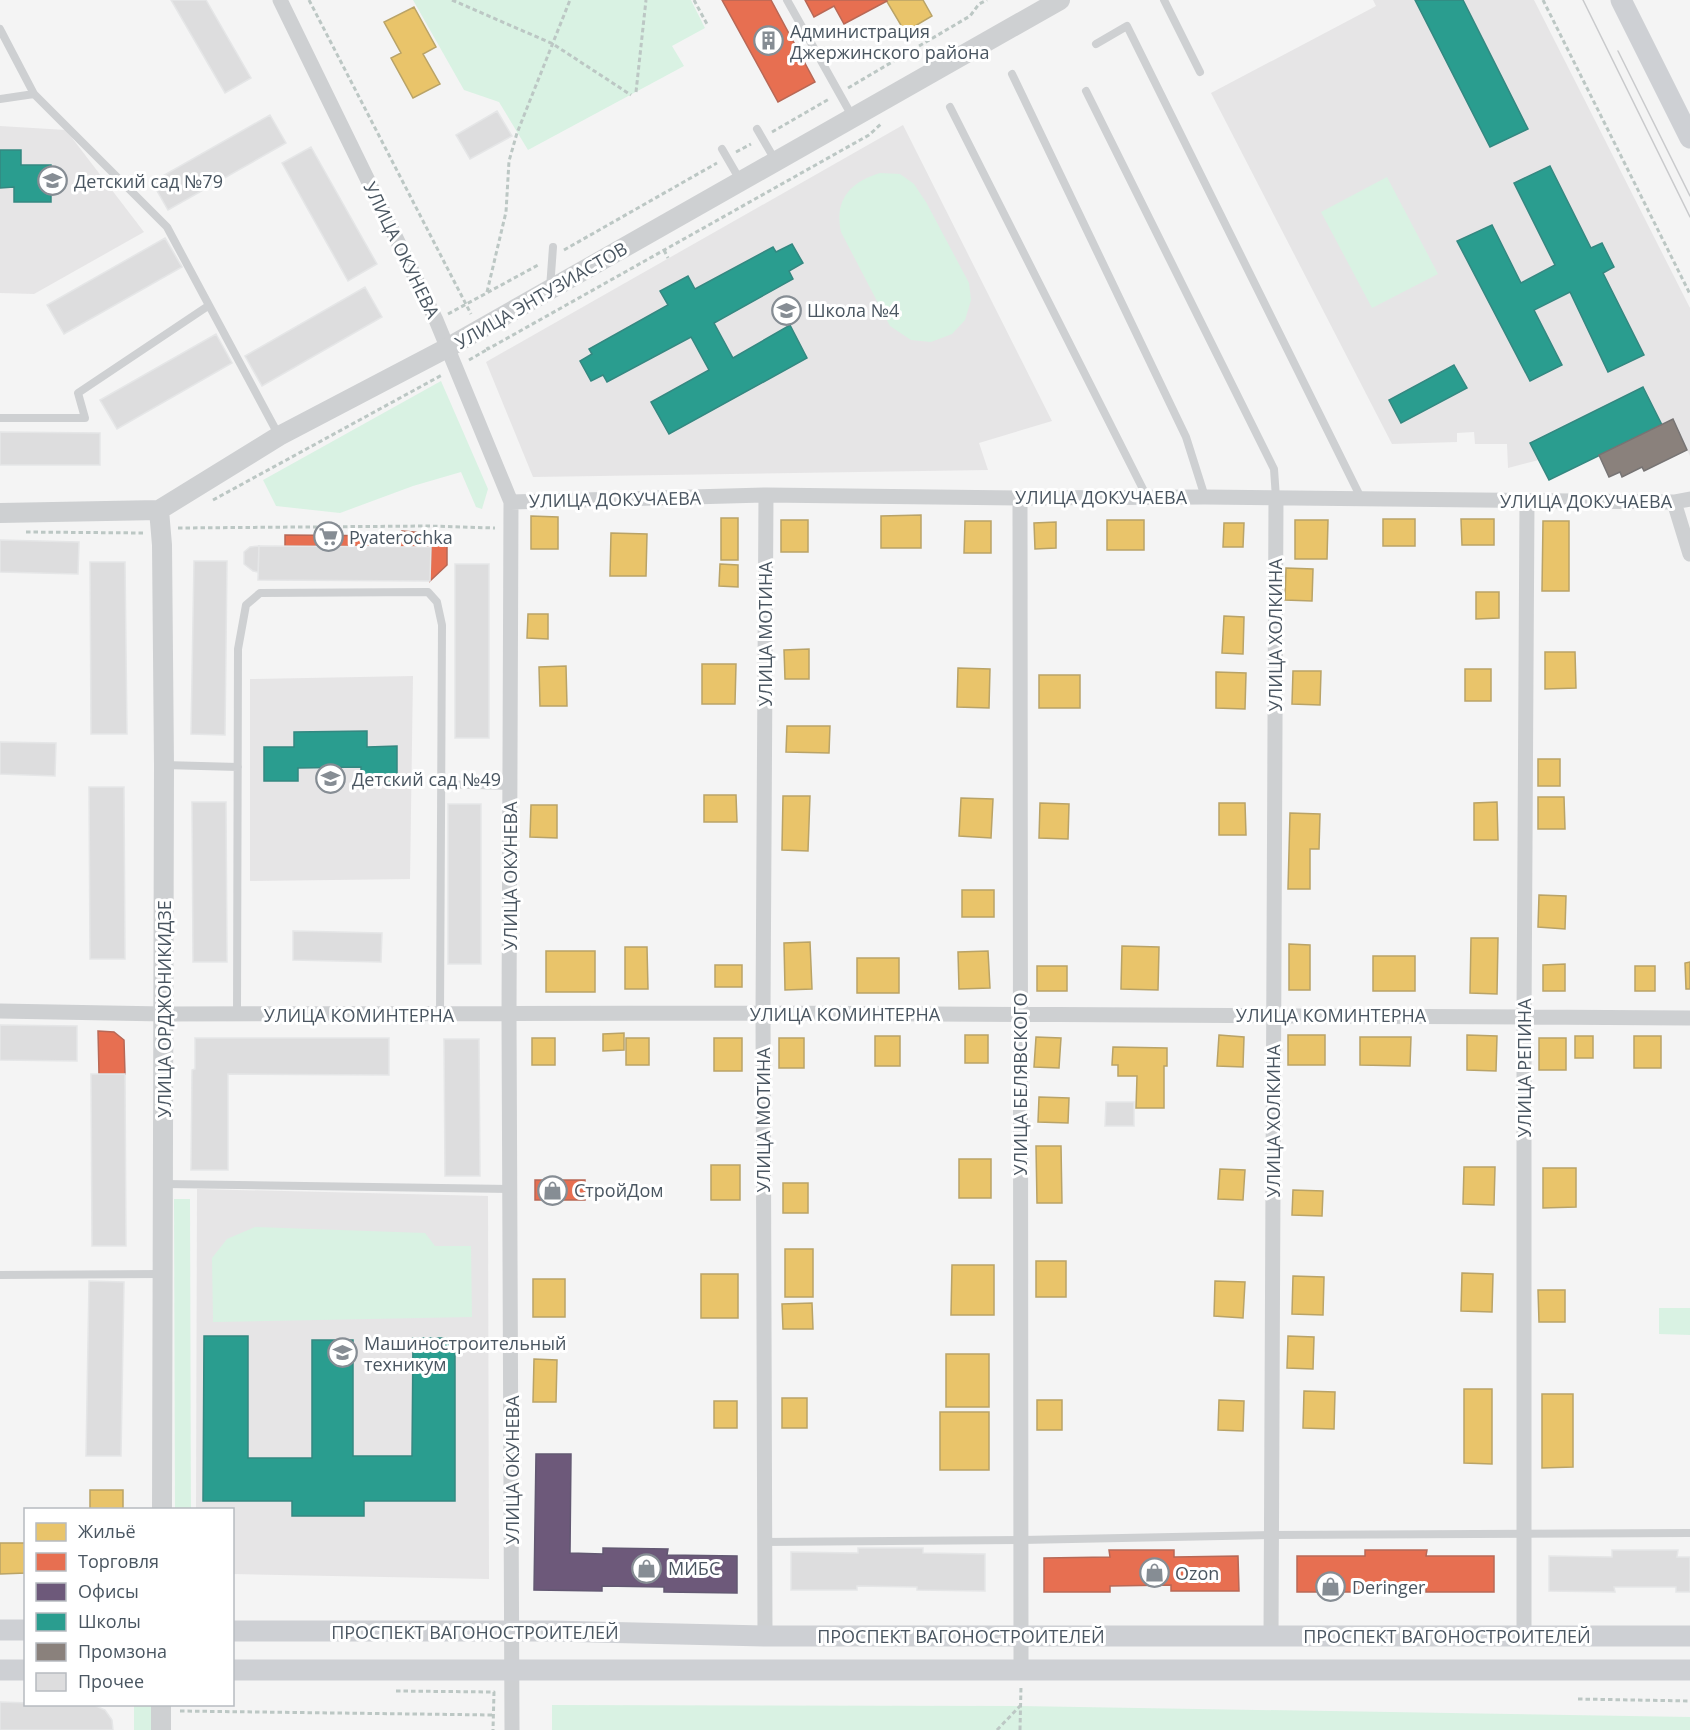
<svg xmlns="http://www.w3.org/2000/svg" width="1690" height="1730" viewBox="0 0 1690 1730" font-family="'Open Sans',sans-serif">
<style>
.education{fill:#e6e5e6}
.green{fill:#d9f2e3}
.homes{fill:#e9c46a;stroke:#b9a367;stroke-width:1.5}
.shops{fill:#e76f51;stroke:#b86856;stroke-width:1.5}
.offices{fill:#6d597a;stroke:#625872;stroke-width:1.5}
.schools{fill:#2a9d8f;stroke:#348881;stroke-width:1.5}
.industry{fill:#8a817c;stroke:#777474;stroke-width:1.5}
.building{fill:#ddddde;stroke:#e5e6e7;stroke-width:1.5}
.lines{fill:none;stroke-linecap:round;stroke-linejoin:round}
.path{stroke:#bcc7c4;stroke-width:3;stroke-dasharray:4.5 3;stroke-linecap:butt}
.service{stroke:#ced0d2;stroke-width:8}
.minor{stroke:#ced0d2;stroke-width:15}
.tertiary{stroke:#ced0d2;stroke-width:20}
.secondary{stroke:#ced0d4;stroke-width:21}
.tram{stroke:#c9cacc;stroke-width:1.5}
.labels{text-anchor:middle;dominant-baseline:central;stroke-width:6;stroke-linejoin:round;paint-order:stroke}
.poi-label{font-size:18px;fill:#4a5661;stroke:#fff;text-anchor:start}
.street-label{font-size:18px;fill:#4a5661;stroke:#fff}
</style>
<rect width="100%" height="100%" fill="#f4f4f4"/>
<path class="education" d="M1373,0h161l156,308v148l-17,-37 -124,61 -10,-20 -31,8 -1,-24h-32l-1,-12 -17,1v9l-65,2 -181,-351 165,-87z
M903,125l149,296 -73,22 9,27 -455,7 -47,-115z
M0,126l66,4 78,102 -110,62 -34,-1z
M413,676l-3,203 -160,2v-202z
M197,1189l291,7 1,383 -256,-5 -1,-64h-36z"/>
<path class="green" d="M413,0h278l14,28 -33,18 12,20 -156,84 -29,-48 -35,-12z
M880,173l20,1 14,10 12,18 43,81 2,17 -6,20 -13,14 -21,8 -20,-2 -21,-14 -49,-94c-7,-32 9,-50 39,-59z
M1387,177l51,97 -66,34 -51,-96z
M441,381l47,108 -6,20 -6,-2 -15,-35 -48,14 -73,27 -64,-7 -13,-26z
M174,1199h16l1,310h-16z
M255,1227l170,6 10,13h36l1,71 -259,5 -1,-64 15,-19z
M1659,1308h31v27l-31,-1z
M552,1705l468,1 670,11v13h-1138z
M134,1706h22v24h-22z"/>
<path class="homes" d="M886,0h37l9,16 -27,16z
M414,7l22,40 -13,7 17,30 -27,14 -22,-40 10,-5 -17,-31z
M921,515v33h-40v-32z
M531,516l27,1v32h-27z
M721,518h17v42h-17z
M1383,519h32v27h-32z
M1461,519h33v26h-32z
M781,520h27v32h-27z
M1107,520h37v30h-37z
M1295,520h33l-1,39h-32z
M965,521h26v32h-27z
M1543,521h26v70h-27z
M1056,522v26l-21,1 -1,-26z
M1224,523h20l-1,24h-20z
M611,533l36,1 -1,42h-36z
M720,564l18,1v22l-19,-1z
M1286,568l27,1 -1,32 -27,-1z
M1476,592h23v26l-23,1z
M528,614h20v25l-21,-1z
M1224,616l20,1 -1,37 -21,-1z
M809,649v30h-24l-1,-29z
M1545,652h30l1,36 -31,1z
M702,664h34l-1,40h-33z
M566,666l1,40h-27l-1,-39z
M958,668l32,1 -1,39 -32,-1z
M1465,669h26v32h-26z
M1293,671h28l-1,34 -28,-1z
M1216,672l30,1 -1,36 -29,-1z
M1039,675h41v33h-41z
M787,726h43l-1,27 -43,-1z
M1538,759h22v27h-22z
M704,795h32l1,27h-33z
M783,796h27l-2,55 -26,-1z
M1538,797h26l1,32h-27z
M961,798l32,1 -2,39 -32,-2z
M1497,802l1,38h-24v-37z
M1040,803l29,1 -1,35 -29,-1z
M1219,803h26l1,32h-27z
M531,805h26v33l-27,-1z
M1290,813l30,1 -1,35h-9v40h-22z
M962,890h32v27h-32z
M1539,895l27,1 -1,33 -27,-2z
M1471,938h27l-1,56 -27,-1z
M810,942l2,47 -27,1 -1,-47z
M1289,944l21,1v45h-21z
M1122,946l37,1 -1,43 -37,-1z
M625,947h22l1,42h-23z
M546,951h49v41h-49z
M988,951l2,37 -31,1 -1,-37z
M1373,956h42v35h-42z
M857,958h42v35h-42z
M1690,962v27h-4l-1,-26z
M1565,964v27h-22v-26z
M715,965h27v22h-27z
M1037,966h30v25h-30z
M1635,966h20v25h-20z
M624,1033v17l-21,1v-17z
M965,1035h23v28h-23z
M1219,1035l25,2 -1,30 -26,-1z
M1288,1035h37v30h-37z
M1467,1035l30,1 -1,35 -29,-1z
M875,1036h25v30h-25z
M1575,1036h18v22h-18z
M1634,1036h27v32h-27z
M1036,1037l25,1 -2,30 -25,-1z
M1360,1037h51l-1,29 -50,-1z
M532,1038h23v27h-23z
M626,1038h23v27h-23z
M714,1038h28v33h-28z
M779,1038h25v30h-25z
M1539,1038h27v32h-27z
M1113,1047l54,1v18h-3v42h-28l1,-32h-19v-11h-6z
M1039,1097l30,1 -1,25 -30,-1z
M1036,1146h25l1,57h-25z
M959,1159h32v39h-32z
M711,1165h29v35h-29z
M1464,1167h31l-1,38 -31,-1z
M1543,1168h33v39l-33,1z
M1220,1169l25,1 -2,30 -25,-1z
M783,1183h25v30h-25z
M1293,1190l30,1 -1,25 -30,-1z
M785,1249h28v48h-28z
M1036,1261h30v36h-30z
M952,1265h42v50h-43z
M1462,1273l31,1 -1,38 -31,-1z
M701,1274h37v44h-37z
M1293,1276l31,1 -1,38 -31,-1z
M533,1279h32v38h-32z
M1215,1281l30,1 -2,36 -29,-2z
M1538,1290h27v32h-26z
M812,1303l1,26h-30l-1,-25z
M1288,1336l26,1 -1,32 -26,-1z
M946,1354h43v53h-43z
M534,1359l23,1 -1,42h-23z
M1464,1389h28v75l-28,-1z
M1304,1391l31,1 -1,37 -31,-1z
M1542,1394h31v73l-31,1z
M782,1398h25v30h-25z
M1037,1400h25v30h-25z
M1219,1400l25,1 -1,30 -25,-1z
M714,1401h23v27h-23z
M940,1412h49v58h-49z
M90,1490h33v20h-33z
M0,1543h26v30l-26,1z"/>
<path class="shops" d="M722,0h49l44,82 -37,20z
M805,0h81l1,1 -43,23 -10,-18 -20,11z
M402,531l35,3v7l10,1v23l-17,16 1,-34 -146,-1v-11l117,1z
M98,1031l16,1 10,8 1,34h-26z
M535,1180h50v20h-50z
M1109,1550h65v7l64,-1 1,35h-68v-6l-61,1v6h-66v-34l66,-1z
M1365,1550h62l-1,6h68v36h-68v-6h-60v6h-69v-36h68z"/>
<path class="offices" d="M536,1454h35l-1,99 33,1v-6l65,1 -1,6 70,1v37l-73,-1v-5l-62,-1v5l-68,-1z"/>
<path class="schools" d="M1415,0h48l65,129 -38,18z
M0,150h21v15h30v37h-37v-15l-14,1z
M1550,166l41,82 11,-5 12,24 -11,6 41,82 -36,17 -38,-80 -36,18 28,55 -32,16 -73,-140 35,-16 29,58 34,-18 -41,-82z
M792,244l11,19 -14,8 4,8 -79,44 19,35 57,-33 17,33 -138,76 -18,-32 58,-32 -18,-33 -84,45 -4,-7 -12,6 -11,-20 12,-7 -3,-5 79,-44 -8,-14 28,-15 7,13 78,-42 3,5z
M1454,365l13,23 -66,35 -12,-23z
M1643,387l19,38 -113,55 -19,-37z
M367,731v16l30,-1v37h-36v-16l-63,1v13h-34v-34h30v-15z
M204,1336h44v122h64v-118h41v116h59l1,-118h42v163h-91v15h-72v-15h-89z"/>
<path class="industry" d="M1673,419l14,31 -43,21 -2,-4 -20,10 -2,-5 -11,5 -10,-22z"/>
<path class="building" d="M171,0h35l45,78 -26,15z
M497,111l15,25 -42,23 -14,-24z
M270,115l16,28 -118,67 -16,-28z
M311,147l66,117 -29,17 -66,-118z
M165,238l17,29 -118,67 -17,-29z
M365,287l17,30 -120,69 -17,-30z
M216,334l16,29 -115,66 -17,-29z
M0,432l100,1v32h-100z
M0,540l79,2 -1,32 -78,-2z
M259,546l172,1 -1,34 -172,-1z
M259,546l-1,26 -5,-1 -9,-7v-12l6,-5z
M194,561h33l-2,174 -34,-1z
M90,562h35l2,172h-36z
M455,564h34v174h-34z
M0,742l56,1 -1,33 -55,-2z
M89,787h35l1,172h-35z
M192,802h34l1,160h-34z
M448,804h33v160h-33z
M293,931l89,2 -1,29 -88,-2z
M0,1025l77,1v35l-77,-1z
M195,1038h194v37l-161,-1v96h-37l1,-100 3,-1z
M444,1039h35l1,137h-35z
M91,1074h34l1,172h-34z
M1106,1102h28v24h-29z
M89,1281l35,1 -3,174h-35z
M858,1548h65v5l62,1v37l-68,-1v-3l-60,-1v4h-66v-38l67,1z
M1612,1550h66l-1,7h13v35h-14v-5h-62l1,5 -66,-1v-35l63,1z
M0,1702l94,3 11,5 7,10 1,10h-113z"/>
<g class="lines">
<path class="path" d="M309,0l162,314
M452,0l101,44 78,51
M694,0l14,26
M1543,0l147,294
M848,88l122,-72 9,-12 8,-4
M636,92l10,-92
M772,132l57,-33
M736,152l15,-8
M564,250l153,-87
M664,250l4,8
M487,292l19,-80 3,-51 8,-28 53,-133
M448,314l92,-50
M487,347l1,2 381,-214 12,-11
M469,360l19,-11
M213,500l229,-125
M178,528l250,-2 67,2
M26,532l119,1
M396,1691l98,1 -1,38
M1578,1699l112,2
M180,1711l313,4
M997,1730l23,-24
M1020,1730l1,-44"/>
<path class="service" d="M787,0l65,116
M1164,0l36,72
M0,29l34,65 133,133 111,207
M1096,44l31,-18 234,472
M1012,74l174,363 19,60
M1086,91l188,378 2,29
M0,99l34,-5
M950,107l197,390
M757,129l18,31
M722,149l18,31
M550,288l3,-41
M0,418h85l-7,-25 130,-87
M164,765l74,2
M441,784l69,2
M237,1014l1,-365 8,-44 14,-12 168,-1 9,10 5,23 -2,390
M164,1184l346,5
M0,1275l160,-1
M764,1542l258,-2 250,-5 418,-2"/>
<path class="minor" d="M280,0l156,320 75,182 -2,513 3,715
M1020,498l1,1172
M511,502l255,-7 254,3 185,-1 469,5 16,-3
M1674,502l16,52
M0,1011l164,3 599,-1 927,5
M1524,1635v-618l3,-516
M765,1636l-2,-623 3,-518
M1271,1637l5,-1139"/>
<path class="tertiary" d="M159,510l3,35 2,220 -2,745
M0,513l159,-3 120,-74 168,-88 613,-348
M161,1704v26"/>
<path class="secondary" d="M1621,0l69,138
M0,1630h26
M232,1631h319l214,5h925
M0,1670h26
M232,1670h1458"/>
<path class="tram" d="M1583,0l107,217
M1618,51l72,145"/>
</g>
<defs>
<symbol id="building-ring" viewBox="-11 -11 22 22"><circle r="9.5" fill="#fff" stroke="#868d94" stroke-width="1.5"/><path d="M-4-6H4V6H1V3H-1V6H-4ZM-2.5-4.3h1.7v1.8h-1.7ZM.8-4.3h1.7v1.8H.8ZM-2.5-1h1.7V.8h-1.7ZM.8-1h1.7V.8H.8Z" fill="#868d94"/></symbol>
<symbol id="school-ring" viewBox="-11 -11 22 22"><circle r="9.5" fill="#fff" stroke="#868d94" stroke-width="1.5"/><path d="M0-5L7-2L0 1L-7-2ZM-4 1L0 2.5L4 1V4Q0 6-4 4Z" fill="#868d94"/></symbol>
<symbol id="supermarket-ring" viewBox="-11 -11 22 22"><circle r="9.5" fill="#fff" stroke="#868d94" stroke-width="1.5"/><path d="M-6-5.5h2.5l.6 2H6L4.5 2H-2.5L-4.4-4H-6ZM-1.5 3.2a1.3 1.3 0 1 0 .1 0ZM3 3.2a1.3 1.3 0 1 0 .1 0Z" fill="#868d94"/></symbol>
<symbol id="shop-ring" viewBox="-11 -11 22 22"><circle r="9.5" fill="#fff" stroke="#868d94" stroke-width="1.5"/><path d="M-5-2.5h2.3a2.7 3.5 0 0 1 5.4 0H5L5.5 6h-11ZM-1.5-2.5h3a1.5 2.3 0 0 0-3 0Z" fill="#868d94"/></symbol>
<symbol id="university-ring" viewBox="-11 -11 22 22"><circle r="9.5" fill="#fff" stroke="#868d94" stroke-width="1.5"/><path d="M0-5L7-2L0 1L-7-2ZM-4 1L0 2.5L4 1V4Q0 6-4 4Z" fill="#868d94"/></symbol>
</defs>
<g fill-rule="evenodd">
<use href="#building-ring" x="752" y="24" width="33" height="33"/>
<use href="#school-ring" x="36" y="164" width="33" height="33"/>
<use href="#school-ring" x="770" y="294" width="33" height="33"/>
<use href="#supermarket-ring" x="312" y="520" width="33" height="33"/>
<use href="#school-ring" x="314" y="762" width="33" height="33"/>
<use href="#shop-ring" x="536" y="1174" width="33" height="33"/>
<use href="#university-ring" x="326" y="1336" width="33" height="33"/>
<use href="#shop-ring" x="630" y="1552" width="33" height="33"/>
<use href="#shop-ring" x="1138" y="1556" width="33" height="33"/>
<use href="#shop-ring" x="1314" y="1570" width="33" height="33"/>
</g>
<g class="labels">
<g class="poi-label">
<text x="790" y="31">Администрация<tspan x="790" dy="21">Джержинского района</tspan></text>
<text x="74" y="181">Детский сад №79</text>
<text x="807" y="310">Школа №4</text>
<text x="349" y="537">Pyaterochka</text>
<text x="352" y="779">Детский сад №49</text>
<text x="574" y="1190">СтройДом</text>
<text x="364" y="1343">Машиностроительный<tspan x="364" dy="21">техникум</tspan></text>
<text x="668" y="1568">МИБС</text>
<text x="1175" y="1573">Ozon</text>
<text x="1352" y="1587">Deringer</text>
</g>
<g class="street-label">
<text transform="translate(402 250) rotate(64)">УЛИЦА ОКУНЕВА</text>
<text transform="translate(541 295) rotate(-30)">УЛИЦА ЭНТУЗИАСТОВ</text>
<text x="1101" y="497">УЛИЦА ДОКУЧАЕВА</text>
<text transform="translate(615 499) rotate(-1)">УЛИЦА ДОКУЧАЕВА</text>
<text x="1586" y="501">УЛИЦА ДОКУЧАЕВА</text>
<text transform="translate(765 634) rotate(-90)">УЛИЦА МОТИНА</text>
<text transform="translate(1275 635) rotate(-90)">УЛИЦА ХОЛКИНА</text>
<text transform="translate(510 876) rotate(-90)">УЛИЦА ОКУНЕВА</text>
<text transform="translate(164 1009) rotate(-90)">УЛИЦА ОРДЖОНИКИДЗЕ</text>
<text x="845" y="1014">УЛИЦА КОМИНТЕРНА</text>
<text x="359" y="1015">УЛИЦА КОМИНТЕРНА</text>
<text x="1331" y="1015">УЛИЦА КОМИНТЕРНА</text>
<text transform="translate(1524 1068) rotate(-90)">УЛИЦА РЕПИНА</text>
<text transform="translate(1020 1084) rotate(-90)">УЛИЦА БЕЛЯВСКОГО</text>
<text transform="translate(763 1120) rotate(-90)">УЛИЦА МОТИНА</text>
<text transform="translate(1273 1121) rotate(-90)">УЛИЦА ХОЛКИНА</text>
<text transform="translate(512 1470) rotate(-90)">УЛИЦА ОКУНЕВА</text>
<text x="475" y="1632">ПРОСПЕКТ ВАГОНОСТРОИТЕЛЕЙ</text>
<text x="961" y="1636">ПРОСПЕКТ ВАГОНОСТРОИТЕЛЕЙ</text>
<text x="1447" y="1636">ПРОСПЕКТ ВАГОНОСТРОИТЕЛЕЙ</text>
</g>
</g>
<rect x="24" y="1508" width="210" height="198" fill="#ffffff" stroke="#b7bbc0" stroke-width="1.5"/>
<rect x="36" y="1523" width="30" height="18" fill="#e9c46a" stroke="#b7bbc0" stroke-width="1.5"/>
<text x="78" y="1538" font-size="18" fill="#4a5661">Жильё</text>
<rect x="36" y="1553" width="30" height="18" fill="#e76f51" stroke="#b7bbc0" stroke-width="1.5"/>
<text x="78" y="1568" font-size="18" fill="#4a5661">Торговля</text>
<rect x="36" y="1583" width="30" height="18" fill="#6d597a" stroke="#b7bbc0" stroke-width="1.5"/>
<text x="78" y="1598" font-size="18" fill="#4a5661">Офисы</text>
<rect x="36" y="1613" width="30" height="18" fill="#2a9d8f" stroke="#b7bbc0" stroke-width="1.5"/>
<text x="78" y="1628" font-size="18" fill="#4a5661">Школы</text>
<rect x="36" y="1643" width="30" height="18" fill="#8a817c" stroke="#b7bbc0" stroke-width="1.5"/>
<text x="78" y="1658" font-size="18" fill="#4a5661">Промзона</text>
<rect x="36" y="1673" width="30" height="18" fill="#ddddde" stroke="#b7bbc0" stroke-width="1.5"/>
<text x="78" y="1688" font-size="18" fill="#4a5661">Прочее</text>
</svg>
